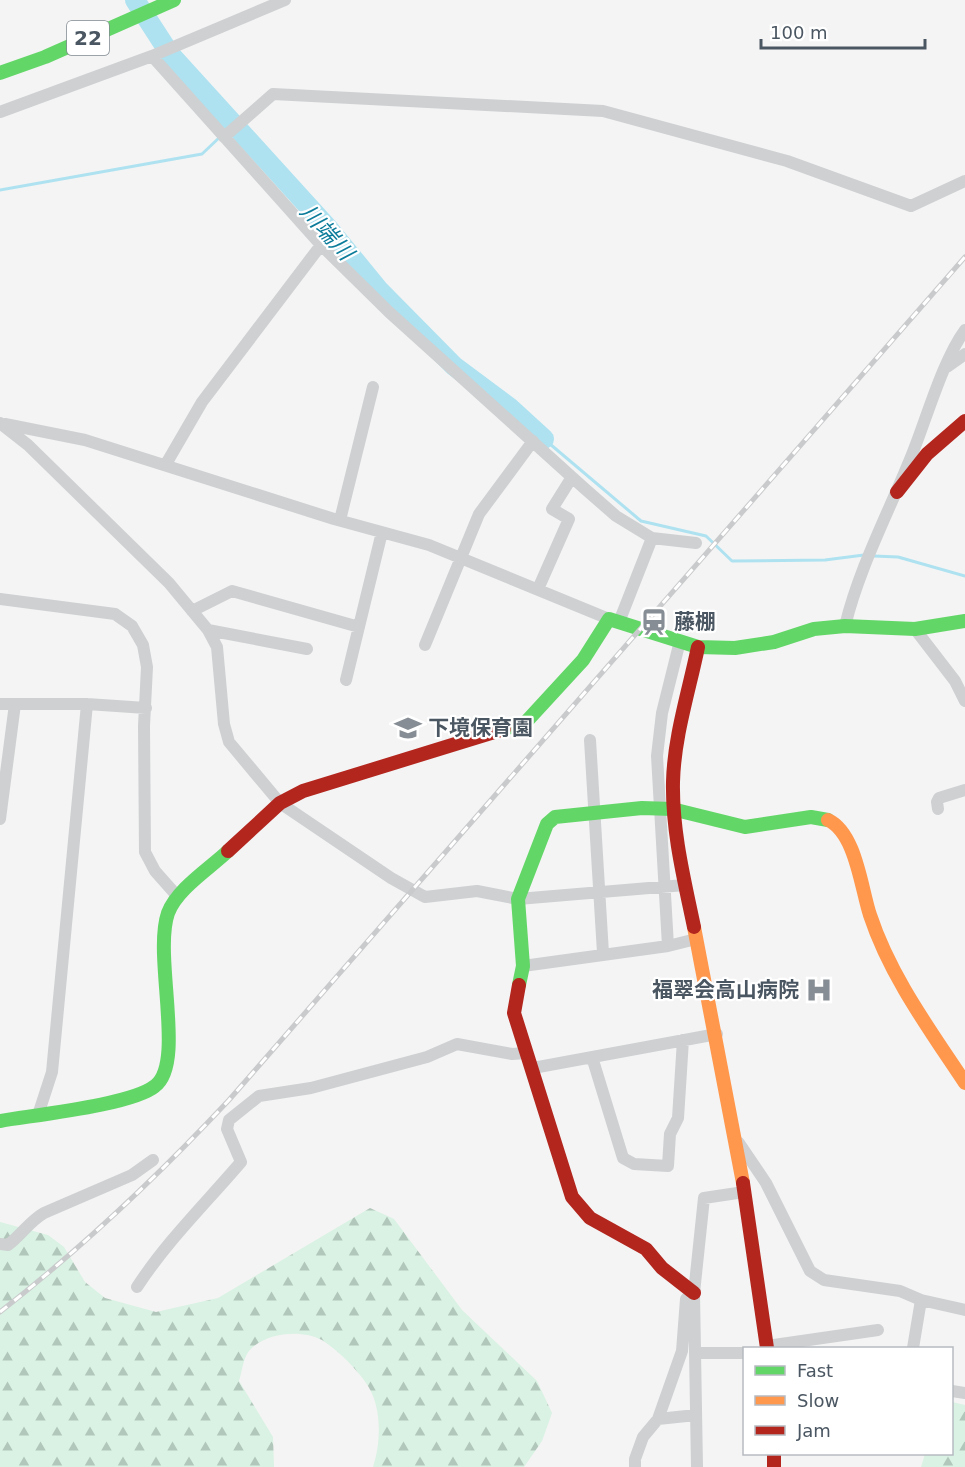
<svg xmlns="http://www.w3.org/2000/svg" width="965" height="1467" viewBox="0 0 965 1467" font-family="'DejaVu Sans','Noto Sans JP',sans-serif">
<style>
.forest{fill:url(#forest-firs)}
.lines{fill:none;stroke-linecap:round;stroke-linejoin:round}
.stream{stroke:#aee2f0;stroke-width:3}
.river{stroke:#aee2f0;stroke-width:20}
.street{stroke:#ced0d2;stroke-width:12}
.fast{stroke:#63d668;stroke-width:14}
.slow{stroke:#ff974d;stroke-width:14}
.jam{stroke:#b3261e;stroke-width:14}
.rail-casing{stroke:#c9cacc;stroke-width:5}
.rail{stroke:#fff;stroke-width:3;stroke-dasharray:9;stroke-linecap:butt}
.labels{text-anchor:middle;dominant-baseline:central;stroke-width:4.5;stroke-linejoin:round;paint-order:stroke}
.shield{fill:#fff;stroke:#808990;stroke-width:1.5}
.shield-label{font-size:20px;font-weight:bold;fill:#4a5661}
.poi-label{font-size:21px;font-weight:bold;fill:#4a5661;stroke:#fff;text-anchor:start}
.water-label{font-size:22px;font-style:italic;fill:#0c7c9b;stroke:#fff}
</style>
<defs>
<pattern id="forest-firs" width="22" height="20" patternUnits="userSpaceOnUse" patternTransform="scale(1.5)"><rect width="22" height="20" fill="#d9f2e3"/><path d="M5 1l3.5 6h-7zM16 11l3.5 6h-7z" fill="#b2c7bb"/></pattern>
</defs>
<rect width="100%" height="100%" fill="#f4f4f4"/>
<path class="forest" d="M370,1208l24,11 68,91 75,71 15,32 -10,28 -18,26h-151c8,-24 9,-59 -5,-81 -11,-17 -29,-35 -46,-46 -20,-11 -57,-8 -73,11 -6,7 -7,21 -10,30l34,56 1,30h-274v-245l48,13 16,12 21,35 20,16 51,14 62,-14z
M952,1402l13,3v62h-44l4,-13h27z"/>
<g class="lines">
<path class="stream" d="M0,190l202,-36 19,-18
M544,439l97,82 65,15 26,25 93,-1 39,-5
M874,556l24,1 67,19"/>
<path class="river" d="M135,0l35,54 159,175 50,61 75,76 55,41 35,32"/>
<path class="street" d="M152,56l169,189 68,67 195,176 32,28 36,22 44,5
M0,112l152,-56 133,-56
M224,137l49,-43 330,17 184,50 124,45 54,-25
M947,367l18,-13
M0,423l28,22 141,138 39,47 9,17 7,77 5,18 51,61 111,75 34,19 52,-6 41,8 167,-14
M5,424l80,16 249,79 95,26 180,74
M166,464l36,-62 119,-157
M340,520l33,-133
M538,589l31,-70 -17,-10 20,-32
M0,599l115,15 17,12 11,19 4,22 -3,59 1,126 10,19 23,26
M192,611l40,-20 127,36
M619,622l33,-84
M845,626c15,-61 45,-116 68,-174 14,-35 30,-92 52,-122
M915,629l40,52 10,20
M208,630l99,19
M425,645l54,-131 54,-73
M346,680l36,-148
M0,704h87l59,4
M590,740l13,213
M938,809l-1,-7 2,-4 26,-8
M0,819l15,-115
M668,946l-11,-190 5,-43 18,-72
M523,966l145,-20 28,-7
M592,1057l31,101 11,6 34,2 2,-32 8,-16 5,-78
M533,1068l184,-34
M38,1115l14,-43 35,-368
M739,1143l27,40 44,88 14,9 76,11 21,9 44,10
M0,1244l8,1c13,-10 22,-24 36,-32l88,-38 21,-15
M137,1287c30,-46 69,-84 104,-125l-14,-33 2,-9 30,-24 52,-8 116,-31 30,-13 55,10 15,-1
M767,1346l111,-16
M913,1348l8,-48
M695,1353h49
M952,1391l13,2
M658,1419l38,-4
M635,1467v-8l8,-22 15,-18 24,-68 4,-52 7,-5
M697,1467l-3,-174 10,-95 40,-6"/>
<path class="fast" d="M0,73l45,-16 129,-57
M504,729l22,-7 57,-62 26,-41 89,28 37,1 39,-6 40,-13 31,-3 70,3 50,-8
M519,985l4,-19 -5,-67 29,-75 8,-7 87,-9 30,1 73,18 66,-10 17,3
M0,1121c34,-6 132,-16 155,-35 31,-23 -2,-130 13,-173 9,-24 41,-44 60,-62"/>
<path class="slow" d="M828,820c28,13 33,68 42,95 20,61 60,115 95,168
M694,927l49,256"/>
<path class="jam" d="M897,492l30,-38 38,-33
M228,851l52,-48 23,-12 201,-62
M694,927c-10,-48 -22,-96 -21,-145 1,-45 16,-91 25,-135
M519,985l-5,28 58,184 18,21 56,31 16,19 32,25
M743,1183l24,165
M774,1454v13"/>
<defs>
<path id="rail" d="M0,1312c83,-65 158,-136 229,-212l736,-843"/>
</defs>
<use href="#rail" class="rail-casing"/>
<use href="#rail" class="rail"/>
</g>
<defs>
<symbol id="station-bare" viewBox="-9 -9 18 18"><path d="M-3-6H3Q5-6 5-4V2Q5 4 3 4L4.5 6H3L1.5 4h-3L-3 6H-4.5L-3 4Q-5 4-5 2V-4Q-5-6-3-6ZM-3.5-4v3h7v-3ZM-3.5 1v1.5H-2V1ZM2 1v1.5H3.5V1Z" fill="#868d94" stroke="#fff" stroke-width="2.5" paint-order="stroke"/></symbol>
<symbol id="school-bare" viewBox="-9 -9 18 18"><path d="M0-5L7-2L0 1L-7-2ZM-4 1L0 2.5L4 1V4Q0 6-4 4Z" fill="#868d94" stroke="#fff" stroke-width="2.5" paint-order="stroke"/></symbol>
<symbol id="hospital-bare" viewBox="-9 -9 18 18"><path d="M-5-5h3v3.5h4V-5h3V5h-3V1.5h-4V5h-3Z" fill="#868d94" stroke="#fff" stroke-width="2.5" paint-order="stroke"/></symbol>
</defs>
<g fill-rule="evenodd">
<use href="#station-bare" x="635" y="603" width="38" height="38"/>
<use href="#school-bare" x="389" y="709" width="38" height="38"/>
<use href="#hospital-bare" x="800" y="971" width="38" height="38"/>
</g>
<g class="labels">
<rect class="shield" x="67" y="21" width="42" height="34" rx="4.5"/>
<g class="shield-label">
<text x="88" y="38">22</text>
</g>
<g class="poi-label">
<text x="674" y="622">藤棚</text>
<text x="428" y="728">下境保育園</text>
<text x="799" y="990" text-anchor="end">福翠会高山病院</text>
</g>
<g class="water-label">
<text transform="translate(327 232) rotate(48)">川端川</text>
</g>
</g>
<rect x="743" y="1347" width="210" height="108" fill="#ffffff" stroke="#b7bbc0" stroke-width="1.5"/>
<rect x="755" y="1366" width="30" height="9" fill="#63d668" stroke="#b7bbc0" stroke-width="1.5"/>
<text x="797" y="1377" font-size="18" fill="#4a5661">Fast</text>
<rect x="755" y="1396" width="30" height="9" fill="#ff974d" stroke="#b7bbc0" stroke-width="1.5"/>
<text x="797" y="1407" font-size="18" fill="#4a5661">Slow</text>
<rect x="755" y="1426" width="30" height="9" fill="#b3261e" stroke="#b7bbc0" stroke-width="1.5"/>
<text x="797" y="1437" font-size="18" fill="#4a5661">Jam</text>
<path d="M761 39v9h164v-9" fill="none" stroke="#4a5661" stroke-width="3"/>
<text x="770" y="39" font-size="18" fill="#4a5661" stroke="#ffffff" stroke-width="4.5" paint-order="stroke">100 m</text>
</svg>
